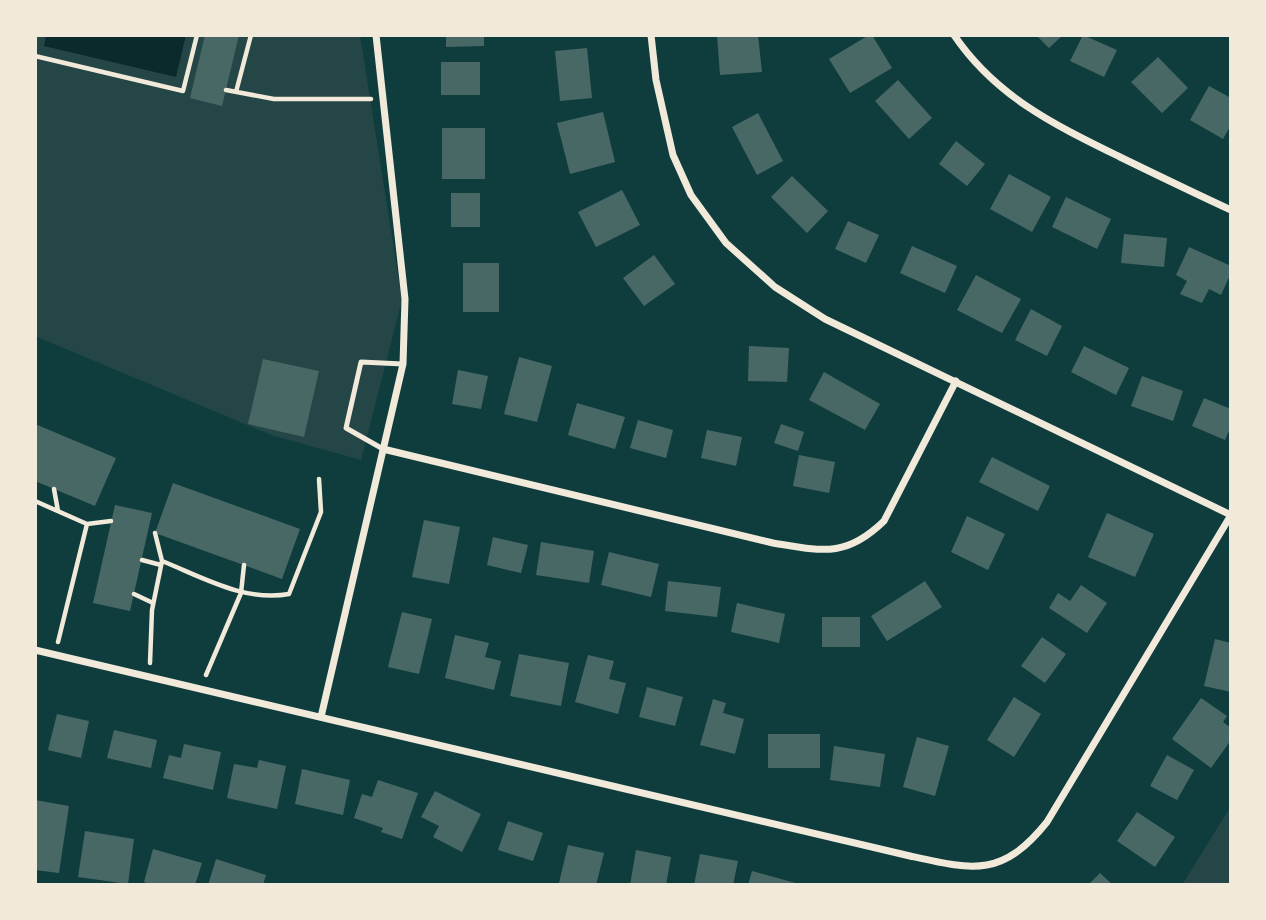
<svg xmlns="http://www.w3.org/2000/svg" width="1266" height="920" viewBox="0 0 1266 920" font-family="Montserrat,sans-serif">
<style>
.green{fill:#244646}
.water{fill:#0a2a2b}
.building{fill:#486865}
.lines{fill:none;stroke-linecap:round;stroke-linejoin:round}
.path{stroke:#f1e9da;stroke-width:4.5}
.service{stroke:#f1e9da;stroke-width:5}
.minor{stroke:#f1e9da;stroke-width:7}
</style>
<rect width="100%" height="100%" fill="#0f3d3e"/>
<path class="green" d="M35,35h325l42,265 -41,160 -90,-25 -236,-99z
M1231,806v79h-49z"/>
<path class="water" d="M46,35h140l-10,42 -132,-31z"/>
<path class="building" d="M205,35h34l-17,71 -32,-8z
M446,35h38v11l-38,1z
M717,35h41l4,37 -42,3z
M869,35h3l20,33 -42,25 -21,-34z
M1036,35h27l-14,13z
M1083,35l34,15 -13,27 -34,-16z
M587,48l5,50 -32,3 -5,-50z
M1158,57l30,31 -26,25 -31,-31z
M441,62h39v33h-39z
M898,80l34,38 -23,21 -34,-38z
M1209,86l22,12v27l-8,14 -33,-19z
M603,112l12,50 -45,12 -13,-51z
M758,113l25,48 -26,14 -25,-48z
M442,128h43v51h-43z
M956,141l29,23 -18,22 -28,-22z
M1009,174l42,23 -19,35 -42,-23z
M792,176l36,35 -21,22 -36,-36z
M622,190l18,35 -44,22 -18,-35z
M451,193h29v34h-29z
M1066,197l45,22 -14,30 -45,-22z
M848,221l31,14 -13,28 -31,-14z
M1124,234l43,4 -3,29 -43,-4z
M912,246l45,20 -12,27 -45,-20z
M1189,247l42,19v7l-10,22 -12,-6 -7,14 -22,-9 7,-13 -11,-6z
M654,255l21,29 -31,22 -21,-28z
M463,263h36v49h-36z
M976,275l45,24 -19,34 -45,-23z
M1031,309l31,17 -15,30 -32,-16z
M749,346l40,2 -2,34 -39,-1z
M1084,346l45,22 -13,27 -45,-23z
M519,357l33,9 -15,56 -33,-8z
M263,359l56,12 -15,66 -56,-13z
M458,370l30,6 -7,33 -29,-5z
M824,372l56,32 -15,26 -56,-30z
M1142,376l41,15 -10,30 -42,-15z
M1204,398l27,11v17l-6,14 -33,-14z
M577,403l48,14 -10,32 -47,-14z
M638,420l35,10 -7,28 -36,-10z
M35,424l81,34 -21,48 -60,-25z
M781,424l23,8 -6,19 -24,-8z
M707,430l35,7 -6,29 -35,-8z
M799,455l36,7 -6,31 -36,-7z
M992,457l58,29 -12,25 -59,-29z
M173,483l127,46 -18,50 -127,-46z
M115,505l37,8 -22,98 -37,-8z
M1107,513l47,21 -19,43 -47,-20z
M967,516l38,18 -17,36 -37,-18z
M424,520l36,7 -11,57 -37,-7z
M493,537l35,8 -7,28 -34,-8z
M541,542l53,9 -5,32 -53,-8z
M609,552l50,12 -8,33 -50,-12z
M668,581l53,6 -4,30 -52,-6z
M925,581l17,26 -55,34 -16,-25z
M1081,585l26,18 -20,30 -38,-25 9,-15 12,8z
M737,603l48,11 -6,29 -48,-11z
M402,612l30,7 -13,55 -31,-7z
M822,617h38v30h-38z
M455,635l34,8 -4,14 16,4 -7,29 -49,-12z
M1042,637l24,17 -21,29 -24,-17z
M1215,639l16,4v49l-27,-6z
M519,654l50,9 -8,43 -51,-10z
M588,655l26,6 -5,18 17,4 -8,31 -43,-12z
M647,687l36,10 -8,29 -36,-9z
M1014,697l27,17 -27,43 -27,-17z
M1201,698l26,18 -4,6 8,6v12l-20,28 -39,-29z
M713,699l13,4 -3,10 21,6 -9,35 -35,-9z
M57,714l32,7 -8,37 -33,-8z
M114,730l43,10 -6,28 -44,-10z
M768,734h52v34h-52z
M917,737l32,9 -14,50 -32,-9z
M184,744l37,8 -8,38 -50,-12 6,-23 12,3z
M834,746l51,8 -5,33 -50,-7z
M1167,755l27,15 -17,30 -27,-14z
M259,760l27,6 -9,43 -50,-11 7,-34 23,4z
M302,769l48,11 -7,35 -48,-11z
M378,780l40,13 -16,46 -21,-7 2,-4 -29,-10 8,-24 10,3z
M435,791l46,23 -19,38 -29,-15 6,-11 -18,-9z
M35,800l34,6 -10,67 -24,-3z
M1137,812l38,25 -20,30 -38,-26z
M508,821l35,12 -10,28 -35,-11z
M85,831l49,8 -6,45 -50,-7z
M568,845l36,8 -8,32h-28l-9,-2z
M153,849l49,14 -7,22h-41l-10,-3z
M636,850l35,7 -5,28h-36z
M700,854l38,7 -5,24h-39z
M216,859l50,16 -3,10h-55z
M752,871l47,13v1h-51z
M1100,873l13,12h-25z"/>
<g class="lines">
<path class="path" d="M35,56l148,35 14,-56
M226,90l48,9h97
M236,92l15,-57
M54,489l4,22
M35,501l52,23 24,-3
M142,560l19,5
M162,561c40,16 82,41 127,33l32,-82 -2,-33
M134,594l19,9
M58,642l29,-118
M150,663l2,-53 10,-49 -7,-28
M206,675l35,-82 3,-28"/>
<path class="service" d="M383,449l-37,-21 15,-66 42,2"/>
<path class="minor" d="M651,35l5,45 17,75 18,40 35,48 49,44 50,32 406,196
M954,35c42,62 101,90 166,122 37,18 74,36 111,53
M383,449l390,94c49,8 73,15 111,-22l72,-140
M35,650l875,206c63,14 92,22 137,-34l184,-307
M321,717l82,-353 2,-65 -29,-264"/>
</g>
<rect width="1266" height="920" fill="none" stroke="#f1e9da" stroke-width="74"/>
</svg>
